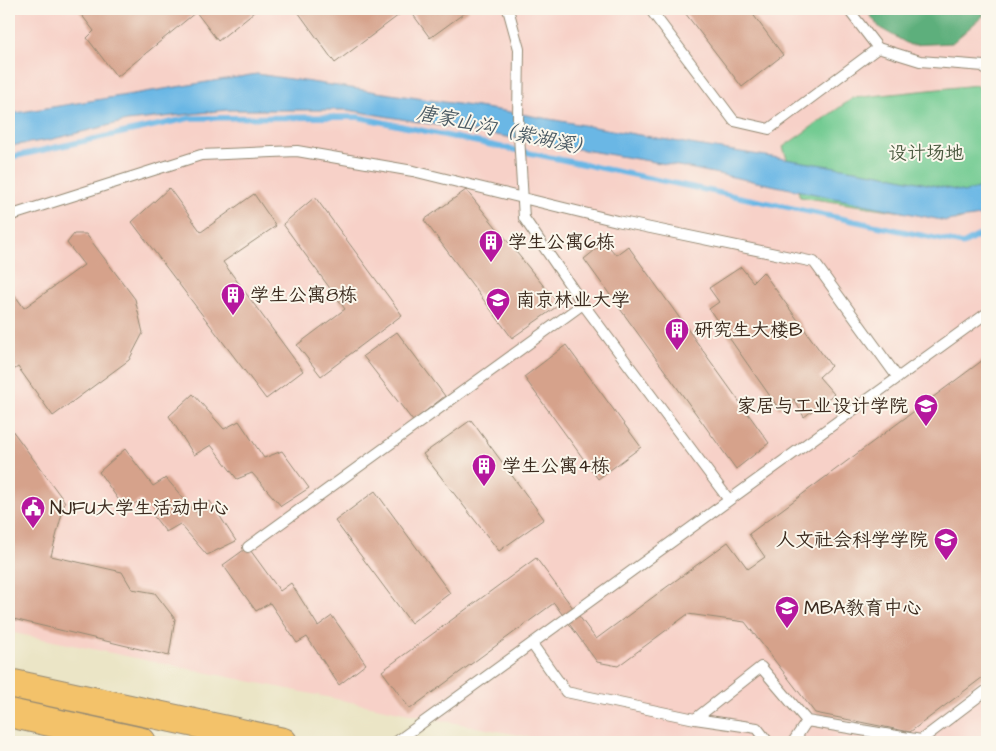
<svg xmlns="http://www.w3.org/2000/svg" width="996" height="751" viewBox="0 0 996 751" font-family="'Architects Daughter','LXGW WenKai TC',sans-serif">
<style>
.built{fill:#f7d1c8}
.green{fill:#72cb92;stroke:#567a58}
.forest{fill:#5daf7c;stroke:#4c6c4d}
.water{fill:#6bb7e5;stroke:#537082}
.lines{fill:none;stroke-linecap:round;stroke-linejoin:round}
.stream{stroke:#6bb7e5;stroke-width:5.5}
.building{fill:#d6a28b}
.lane-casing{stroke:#938872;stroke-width:12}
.highway-casing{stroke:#938872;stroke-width:30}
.lane{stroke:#fff;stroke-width:10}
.highway{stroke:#f3c26a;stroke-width:28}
.labels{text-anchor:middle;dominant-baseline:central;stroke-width:4;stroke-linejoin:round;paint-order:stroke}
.park-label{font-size:19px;fill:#4c5a41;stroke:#fbf7ec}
.poi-label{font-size:19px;fill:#3b2a1e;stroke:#fbf7ec;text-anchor:start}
.water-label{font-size:20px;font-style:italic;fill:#4c5b64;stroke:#fbf7ec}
</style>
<rect width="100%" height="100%" fill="#fbf7ec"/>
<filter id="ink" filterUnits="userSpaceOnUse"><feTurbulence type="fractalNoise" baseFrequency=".02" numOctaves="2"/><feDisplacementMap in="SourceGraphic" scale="10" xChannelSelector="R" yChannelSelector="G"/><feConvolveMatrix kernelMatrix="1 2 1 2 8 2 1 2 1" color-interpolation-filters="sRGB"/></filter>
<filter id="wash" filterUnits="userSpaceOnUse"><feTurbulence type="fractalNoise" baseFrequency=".0096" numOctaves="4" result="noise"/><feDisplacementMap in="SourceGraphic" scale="20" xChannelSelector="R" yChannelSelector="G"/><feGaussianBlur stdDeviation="1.12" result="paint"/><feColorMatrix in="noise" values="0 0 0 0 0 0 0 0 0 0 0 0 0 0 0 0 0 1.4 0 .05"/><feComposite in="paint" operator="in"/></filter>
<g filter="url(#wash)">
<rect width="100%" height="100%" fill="#ebe5c6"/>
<path class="built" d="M9,9h978v733h-431l-127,-24 -420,-86z"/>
<path class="green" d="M977,85l10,14v109l-29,12 -158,-23 -17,-50 70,-49z"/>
<path class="forest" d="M865,9h119l-1,7 -31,27 -42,2 -30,-17z"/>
<path class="water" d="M257,74l247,37 192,34 184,29 85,18 22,-7v30l-41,6 -262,-54 -336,-57h-121l-100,11 -78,19 -40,6v-32z"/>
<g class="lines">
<path class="stream" d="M9,156h7l174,-38 168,-1 605,127 24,-13"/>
</g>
<g id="blocks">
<path class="building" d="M77,9h175l2,3 -36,29 -22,-29 -79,65 -30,-39 7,-7z
M296,9h111l-72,54z
M409,9h61l-40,29z
M682,9h67l34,46 -41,32z
M169,188l32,44 53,-38 22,32 -53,36 80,109 -37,28 -134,-177z
M466,190l93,115 -47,33 -88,-118z
M315,197l87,118 -81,61 -24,-31 48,-36 -62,-85z
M74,234h12l49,65 8,34 -14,27 -76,56 -35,-49 -9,6v-86l15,21 60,-43 -17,-22z
M605,242l11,13 12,-9 141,197 -33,26 -152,-210z
M741,267l12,15 10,-10 68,94 -12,11 15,17 -30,23 -10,-18 -15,10 -70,-100 10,-7 -10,-14z
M397,332l48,64 -32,25 -50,-65z
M566,345l75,102 -43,32 -74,-102z
M987,357v317l-77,58 -95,-19 -70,-91 -57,-8 -70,52 -21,-4 -43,-59 -144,106 -28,-38 154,-113 60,81 132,-97 20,27 17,-12 -16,-23z
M193,394l31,35 15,-8 25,37 18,-7 27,37 -28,18 -29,-33 -15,6 -26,-34 -17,10 -25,-39z
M471,420l73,99 -45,32 -76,-97z
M9,426l56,76 -14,54 71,16 10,17 23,4 20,26 -6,37 -160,-38z
M125,449l28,37 13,-8 29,34 15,-11 26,40 -29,14 -27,-31 -14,8 -25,-32 -16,9 -26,-37z
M375,491l75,102 -39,30 -76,-102z
M248,547l32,44 11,-8 27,43 14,-10 34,48 -27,21 -32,-48 -10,6 -27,-40 -14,8 -33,-46z"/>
</g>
</g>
<g filter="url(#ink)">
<use href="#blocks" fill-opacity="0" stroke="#938872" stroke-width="1"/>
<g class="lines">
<defs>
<path id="lane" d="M508,9l11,40 -1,70 6,99 59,86
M650,9l84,112 35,8 109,-81
M848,9l30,39 42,13 64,5 3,5
M9,216l192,-61 96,-4 116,20 204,50 197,41 84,116
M248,547l335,-243 146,196
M532,644l34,48 129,27 62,9 11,14
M695,719l66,-52 46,54 -14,21
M807,721l114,19 66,-50
M396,742l591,-429"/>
<path id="highway" d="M9,683l274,59
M9,713l133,29"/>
</defs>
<use href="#lane" class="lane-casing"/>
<use href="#highway" class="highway-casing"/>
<use href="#lane" class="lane"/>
<use href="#highway" class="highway"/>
</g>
</g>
<defs>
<symbol id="building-pin" viewBox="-11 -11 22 30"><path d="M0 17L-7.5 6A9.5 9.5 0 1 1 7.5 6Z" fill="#b5179e" stroke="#fbf7ec"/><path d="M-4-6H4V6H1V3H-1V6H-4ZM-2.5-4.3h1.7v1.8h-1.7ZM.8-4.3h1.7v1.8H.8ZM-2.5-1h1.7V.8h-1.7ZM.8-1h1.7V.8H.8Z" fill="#fff"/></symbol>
<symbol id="university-pin" viewBox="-11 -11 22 30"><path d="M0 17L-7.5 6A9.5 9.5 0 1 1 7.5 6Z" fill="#b5179e" stroke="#fbf7ec"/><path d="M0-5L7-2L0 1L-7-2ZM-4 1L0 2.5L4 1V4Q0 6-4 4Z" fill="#fff"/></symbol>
<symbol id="civic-pin" viewBox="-11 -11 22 30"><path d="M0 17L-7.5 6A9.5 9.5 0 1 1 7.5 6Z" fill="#b5179e" stroke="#fbf7ec"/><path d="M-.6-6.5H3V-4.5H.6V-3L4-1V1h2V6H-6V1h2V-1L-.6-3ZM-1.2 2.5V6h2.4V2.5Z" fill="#fff"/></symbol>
</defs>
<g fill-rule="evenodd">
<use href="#building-pin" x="477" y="228" width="28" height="38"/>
<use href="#building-pin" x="219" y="281" width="28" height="38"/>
<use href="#university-pin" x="484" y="286" width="28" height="38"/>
<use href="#building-pin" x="663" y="316" width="28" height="38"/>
<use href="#university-pin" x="912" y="392" width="28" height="38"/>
<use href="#building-pin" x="470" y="452" width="28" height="38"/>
<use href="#civic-pin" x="19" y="494" width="28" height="38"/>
<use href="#university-pin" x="932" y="526" width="28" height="38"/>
<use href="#university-pin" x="773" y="594" width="28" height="38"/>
</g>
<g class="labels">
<g class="park-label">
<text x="926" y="153">设计场地</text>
</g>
<g class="poi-label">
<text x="508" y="242">学生公寓6栋</text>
<text x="250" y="295">学生公寓8栋</text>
<text x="516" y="300">南京林业大学</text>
<text x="694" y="330">研究生大楼B</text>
<text x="908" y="406" text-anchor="end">家居与工业设计学院</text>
<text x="502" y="466">学生公寓4栋</text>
<text x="50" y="508">NJFU大学生活动中心</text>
<text x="928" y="540" text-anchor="end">人文社会科学学院</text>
<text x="804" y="608">MBA教育中心</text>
</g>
<g class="water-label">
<text transform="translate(505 131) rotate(12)">唐家山沟（紫湖溪）</text>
</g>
</g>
<rect width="996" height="751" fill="none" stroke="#fbf7ec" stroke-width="30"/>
</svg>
